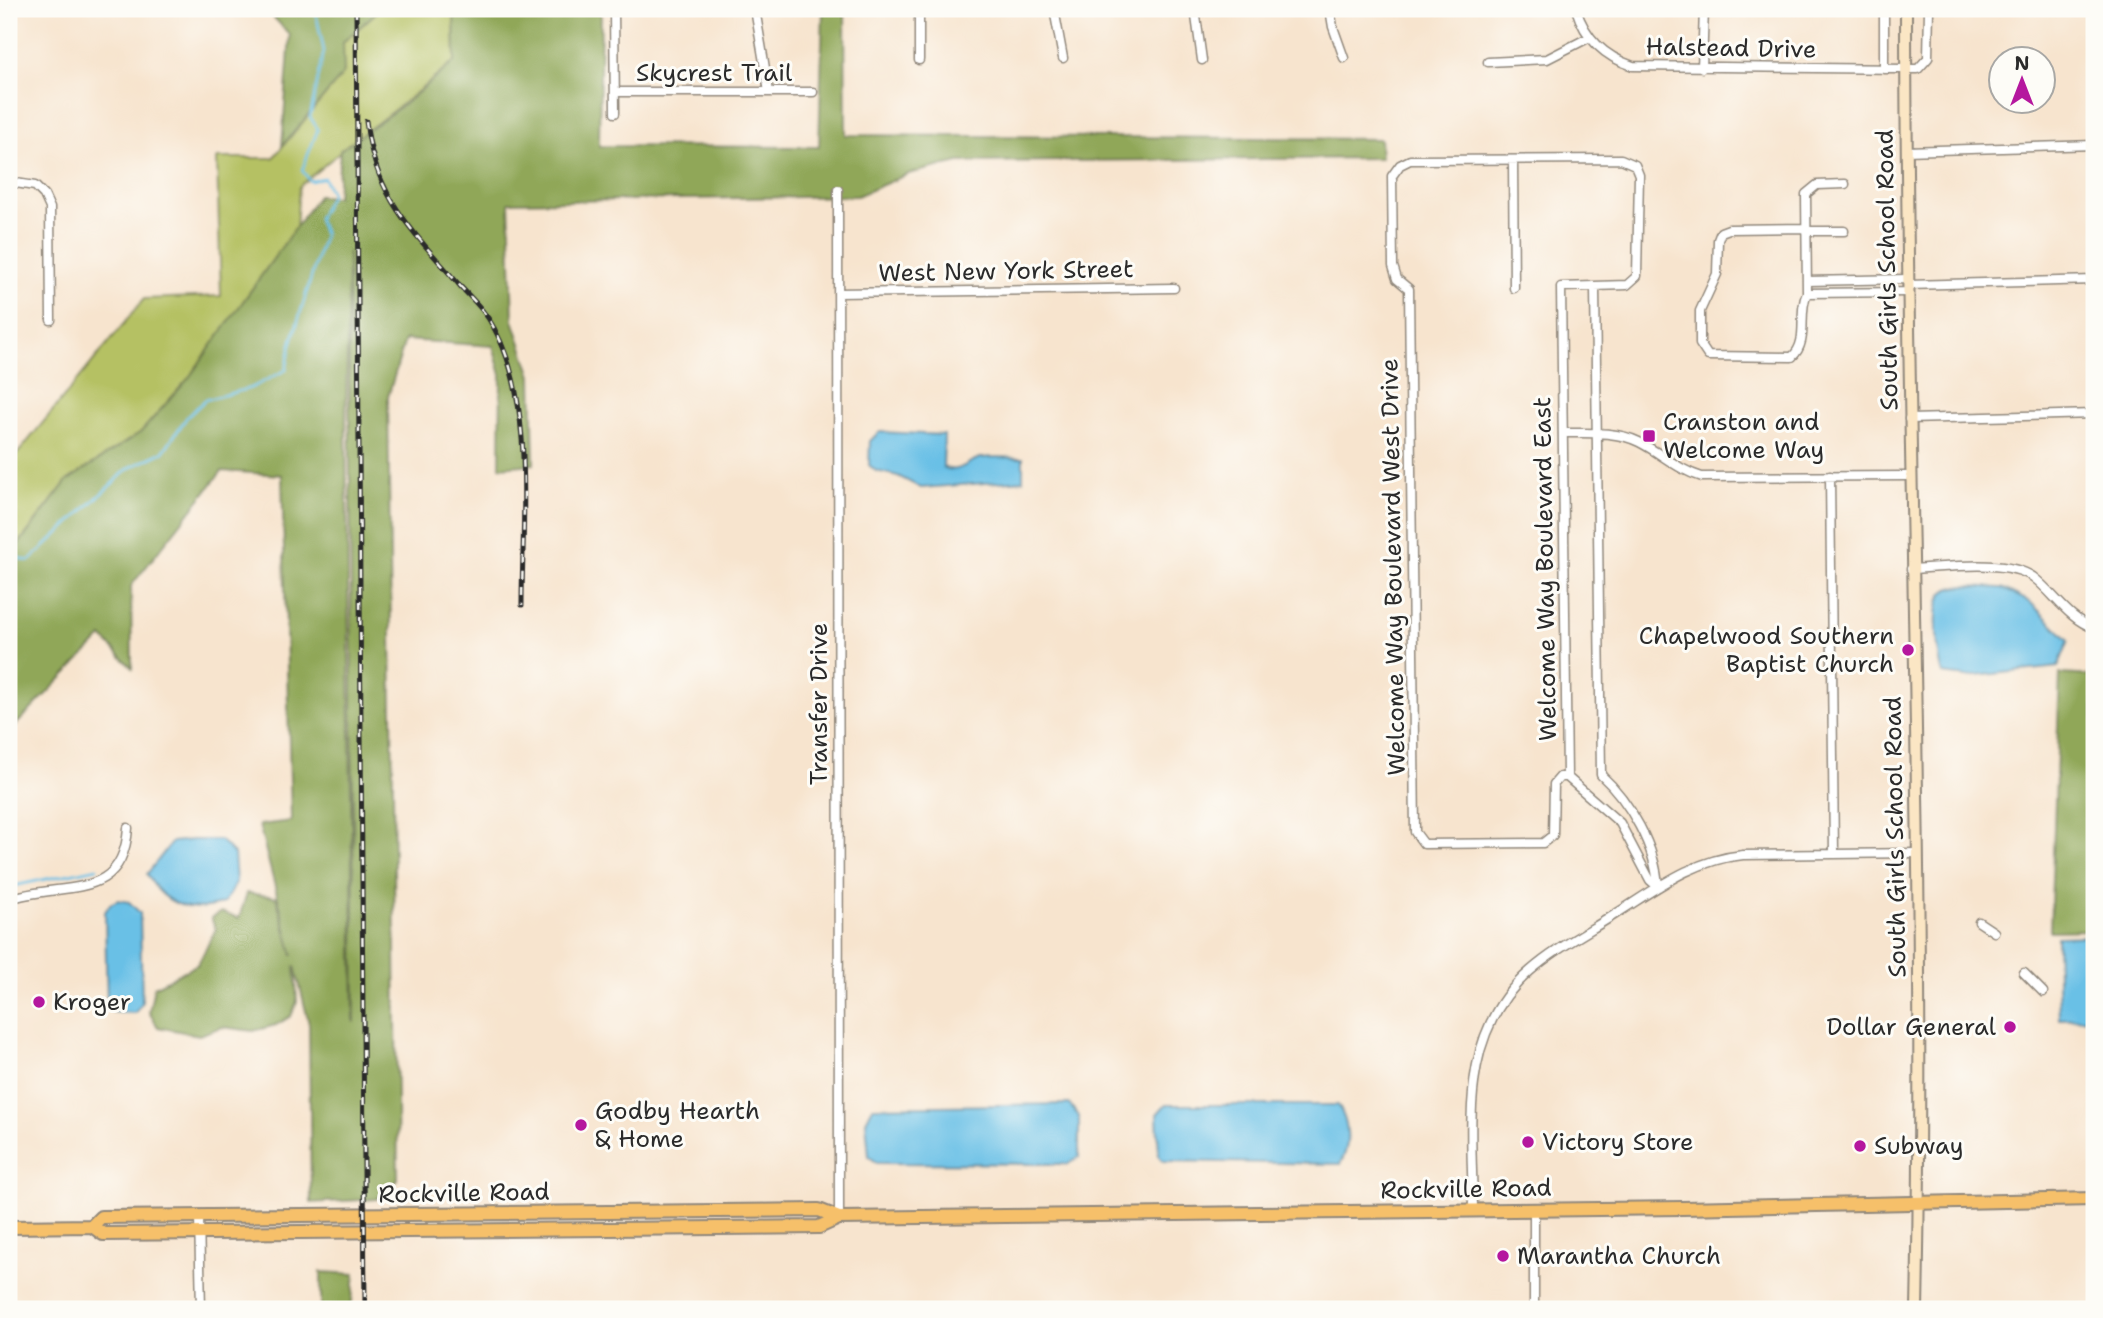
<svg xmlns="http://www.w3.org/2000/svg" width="2103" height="1318" viewBox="0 0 2103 1318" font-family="'Shantell Sans',sans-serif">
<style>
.green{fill:#b5c163;stroke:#707647;stroke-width:2}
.forest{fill:#90a759;stroke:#5e6942;stroke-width:2;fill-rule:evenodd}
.water{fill:#69c0e6;stroke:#4a7688;stroke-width:2}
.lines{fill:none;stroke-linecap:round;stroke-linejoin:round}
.stream{stroke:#69c0e6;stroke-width:2.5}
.street-casing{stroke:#91887c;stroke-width:11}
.secondary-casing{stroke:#91887c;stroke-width:14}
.primary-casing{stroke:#91887c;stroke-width:16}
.street{stroke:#fff;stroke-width:8}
.secondary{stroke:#fbe6c4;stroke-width:10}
.primary{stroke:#f6c06b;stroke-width:12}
.rail-casing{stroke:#2b2b2b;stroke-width:5}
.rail{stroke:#fdfcf7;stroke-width:2.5;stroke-dasharray:8;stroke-linecap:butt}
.poi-dot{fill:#b5179e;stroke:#fdfcf7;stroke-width:2.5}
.labels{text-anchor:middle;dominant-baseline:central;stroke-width:6;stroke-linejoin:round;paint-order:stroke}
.street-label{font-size:24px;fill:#2b2b2b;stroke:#fdfcf7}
.poi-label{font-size:24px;fill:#2b2b2b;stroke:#fdfcf7;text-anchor:start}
</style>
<rect width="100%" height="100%" fill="#fdfcf7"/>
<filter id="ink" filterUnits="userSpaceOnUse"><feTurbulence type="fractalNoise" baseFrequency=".0143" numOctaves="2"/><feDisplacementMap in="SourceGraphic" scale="14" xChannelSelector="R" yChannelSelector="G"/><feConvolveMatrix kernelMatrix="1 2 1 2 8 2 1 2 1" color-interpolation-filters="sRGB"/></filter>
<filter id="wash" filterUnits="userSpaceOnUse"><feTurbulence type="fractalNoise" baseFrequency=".00686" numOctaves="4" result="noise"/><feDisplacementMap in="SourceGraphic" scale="28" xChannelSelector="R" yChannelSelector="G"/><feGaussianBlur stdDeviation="1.57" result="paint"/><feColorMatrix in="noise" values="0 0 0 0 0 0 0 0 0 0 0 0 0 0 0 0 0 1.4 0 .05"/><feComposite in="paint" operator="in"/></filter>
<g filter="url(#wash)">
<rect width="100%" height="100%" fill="#f7e4ce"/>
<path class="green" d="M380,9h74l1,52c-51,44 -107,81 -156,126l-3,40 -108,152 -47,53 -74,49 -58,75v-92l135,-165 77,-3 -4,-138h56l69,-83 1,-33z"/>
<path class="forest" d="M266,9h114l-37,33 1,31 -62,73 8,-111z
M454,9h147l-2,137 220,1 4,-138h22l1,126 534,4 1,19 -422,4 -51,12 -51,22 -348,6 4,118 19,56 2,88 -34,3 1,-92 -8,-29 -88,-6 -17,57 10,782 -21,20 -66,4 -2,-179 -14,-58 2,36 -6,14 -15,9 -23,6 -31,-4 -23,8 -41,-8 -9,-15 5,-25 44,-23 18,-35 -5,-11 10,-6 18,6 8,-25 29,4 17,59 -34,-131 32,-4 -9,-346 -60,-4 -91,115 1,82 -30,-31 -93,95v-175l58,-76 74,-49 47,-53 130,-183 19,1 3,-47 67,-48 48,-41zM348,251l7,771h-1l-8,-591z
M2060,674l34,2v254l-44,1z
M321,1272l34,2 -4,35h-30z"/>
<path class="water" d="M879,432l65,3 -1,32c16,8 24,-6 38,-9 14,-2 28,0 42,0v22l-102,8 -23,-12 -22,-5 -7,-6 1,-24z
M2002,588l28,14 39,38 -11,27 -92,10 -23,-3c-5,-15 -13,-75 4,-84 14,-7 40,-2 55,-2z
M193,840h27l14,14 2,29 -12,20c-33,11 -60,3 -77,-29l25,-32z
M118,900l11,2 11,11 2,90 -7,10 -22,-1 -6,-4 -2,-96 5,-8z
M2094,936v82l-35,1 -2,-82z
M1069,1104l10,12v41l-11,7 -191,-1 -8,-7 -3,-35 7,-14z
M1165,1105h173c11,18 13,40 2,59l-177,-3 -4,-5 -2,-42z"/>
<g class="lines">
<path class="stream" d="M9,564l6,-7 14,4 100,-93 34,-16 24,-35 18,-17 46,-12 35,-18 5,-26 33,-109 -6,-17 13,-24 -7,-16 -14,3 -8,-11 16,-41 -8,-12 14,-66 -9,-42
M9,887l88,-19"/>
</g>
</g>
<g filter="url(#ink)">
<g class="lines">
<defs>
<path id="street" d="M614,9l1,104
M755,9l14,83
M919,9v51
M1054,9l9,49
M1195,9l7,51
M1330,9l3,18 11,31
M1576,9c9,29 29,48 57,57l273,3h12l10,-11 1,-49
M1884,9v60
M1488,62l59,-3 43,-22
M1702,68l2,-59
M615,92h198
M1906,151l188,-6
M1621,159l14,6 4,10 -2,101 -10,9 -66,2 6,490h-7l-6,7 -1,51 -10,8 -119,1 -9,-12 -6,-543 -12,-10 -4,-13 -1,-90 8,-11 10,-5z
M1513,160l1,128
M9,182l26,4 9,9 6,13 1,112
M838,190l1,1028
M1806,228l-77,1 -8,3 -3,8 -1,34 -17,37v33l8,12 84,1c18,-16 5,-43 15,-64l-1,-99 11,-9 28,-1
M1806,231h38
M1807,281l101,-2
M1908,285l186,-5
M1595,287l6,488c29,26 55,73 57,112
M838,293l336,-5
M1807,293l101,-1
M1909,419l185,-5
M1563,433c24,0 54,-2 76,9 22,11 39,28 63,35l208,-1
M1830,476l4,378
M1911,569c32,-1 95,-11 122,8 21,16 35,42 61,51
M1567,777l53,46 30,57 8,7
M9,899c54,-18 114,4 119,-71
M1979,922l15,10
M2024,973l19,19
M1534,1209v100
M1473,1210c-1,-85 -15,-177 57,-239 25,-22 56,-38 84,-56 42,-26 78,-55 129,-60l175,-2
M199,1217l2,92"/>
<path id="secondary" d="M1906,9c0,433 20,867 11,1300"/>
<path id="primary" d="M92,1226l9,-9 718,-7 20,8
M9,1227l83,-1 11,8 716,-7 20,-9 844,-10 411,-9"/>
</defs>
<use href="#street" class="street-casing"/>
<use href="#secondary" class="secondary-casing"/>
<use href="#primary" class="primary-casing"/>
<use href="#street" class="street"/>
<use href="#secondary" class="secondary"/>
<use href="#primary" class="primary"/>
<defs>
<path id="rail" d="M356,9l9,1300
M366,121c9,77 47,110 95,166 12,13 25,25 33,41 41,74 28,193 28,277"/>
</defs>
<use href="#rail" class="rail-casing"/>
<use href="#rail" class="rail"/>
</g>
</g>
<g class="poi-dot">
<rect x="1642" y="429" width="14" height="14" rx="3.5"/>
<circle cx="1908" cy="650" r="7"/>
<circle cx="39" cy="1002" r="7"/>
<circle cx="2010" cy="1027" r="7"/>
<circle cx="581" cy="1125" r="7"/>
<circle cx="1528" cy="1142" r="7"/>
<circle cx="1860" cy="1146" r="7"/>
<circle cx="1503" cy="1256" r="7"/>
</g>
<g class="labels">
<g class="street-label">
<text transform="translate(1731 48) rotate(1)">Halstead Drive</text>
<text x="714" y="73">Skycrest Trail</text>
<text transform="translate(1887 270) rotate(-91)">South Girls School Road</text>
<text transform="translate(1006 271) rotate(-1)">West New York Street</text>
<text transform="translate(1393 567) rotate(-91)">Welcome Way Boulevard West Drive</text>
<text transform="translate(1545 569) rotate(-91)">Welcome Way Boulevard East</text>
<text transform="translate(819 704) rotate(-90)">Transfer Drive</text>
<text transform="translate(1895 837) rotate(-91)">South Girls School Road</text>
<text transform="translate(1466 1189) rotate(-1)">Rockville Road</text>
<text transform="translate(464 1193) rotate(-1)">Rockville Road</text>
</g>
<g class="poi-label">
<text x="1663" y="422">Cranston and<tspan x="1663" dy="28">Welcome Way</tspan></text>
<text x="1894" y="636" text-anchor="end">Chapelwood Southern<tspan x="1894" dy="28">Baptist Church</tspan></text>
<text x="53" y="1002">Kroger</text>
<text x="1996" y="1027" text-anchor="end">Dollar General</text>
<text x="595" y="1111">Godby Hearth<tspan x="595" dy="28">&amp; Home</tspan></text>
<text x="1542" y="1142">Victory Store</text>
<text x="1874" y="1146">Subway</text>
<text x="1517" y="1256">Marantha Church</text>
</g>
</g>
<rect width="2103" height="1318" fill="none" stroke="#fdfcf7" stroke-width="35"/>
<g transform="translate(2022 80)"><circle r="33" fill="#fdfcf7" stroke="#a9a8a5" stroke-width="2"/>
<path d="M0-5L12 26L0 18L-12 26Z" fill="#b5179e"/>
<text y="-10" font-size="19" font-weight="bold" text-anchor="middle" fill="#2b2b2b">N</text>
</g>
</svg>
